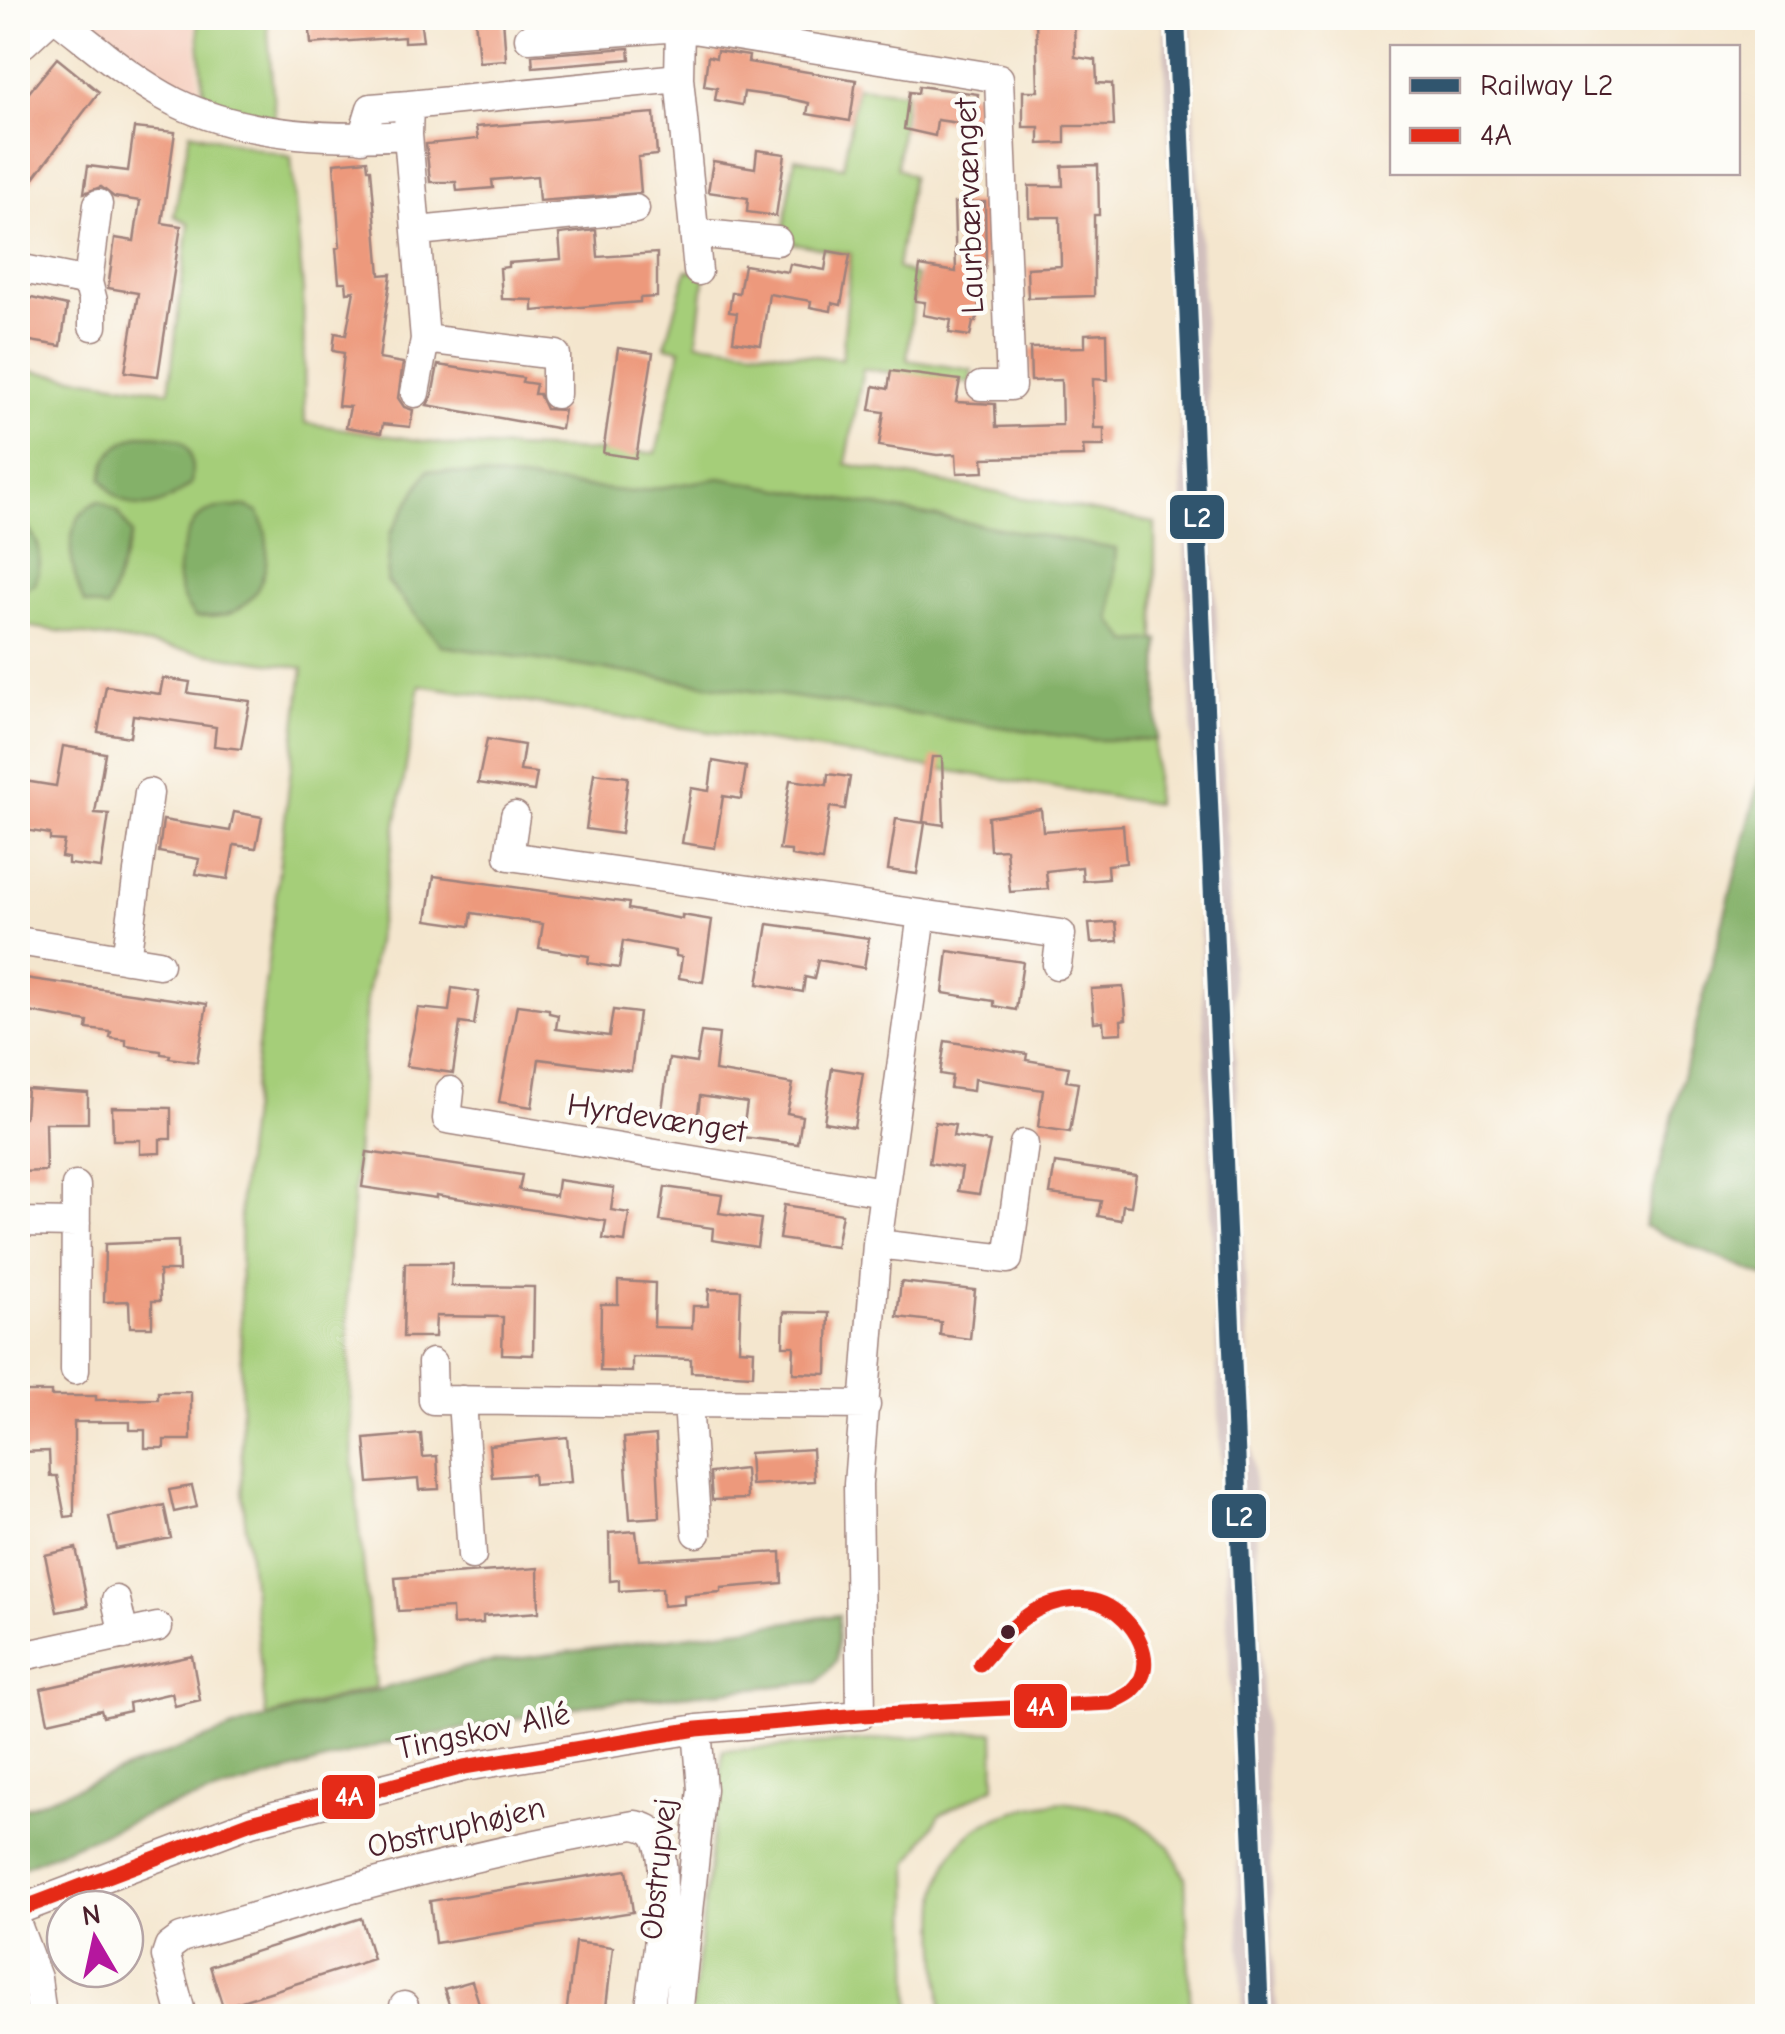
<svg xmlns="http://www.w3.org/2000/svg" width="1785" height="2034" viewBox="0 0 1785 2034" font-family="'Comic Neue',sans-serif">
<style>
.built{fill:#f6d2c3}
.industrial{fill:#d1bfbd}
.green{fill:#a5ce79;stroke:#787652;stroke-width:2.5}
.forest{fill:#84b169;stroke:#67684a;stroke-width:2.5}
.building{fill:#ed997b}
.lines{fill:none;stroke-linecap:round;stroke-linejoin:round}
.minor-casing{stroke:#9f827c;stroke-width:31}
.minor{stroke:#fff;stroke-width:28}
.bus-1-casing{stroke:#fdfcf7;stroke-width:22}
.bus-1{stroke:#e52b18;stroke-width:15}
.rail-1-casing{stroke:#fdfcf7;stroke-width:25}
.rail-1{stroke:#30556e;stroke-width:18}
.bus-dot{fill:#4a1f2b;stroke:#fdfcf7;stroke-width:4}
.labels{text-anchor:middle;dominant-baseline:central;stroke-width:9;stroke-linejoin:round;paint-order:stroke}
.street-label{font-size:32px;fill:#4a1f2b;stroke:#fdfcf7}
.line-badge{stroke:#fdfcf7;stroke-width:4}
.badge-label{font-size:28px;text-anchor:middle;font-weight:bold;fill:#fff}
</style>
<rect width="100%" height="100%" fill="#fdfcf7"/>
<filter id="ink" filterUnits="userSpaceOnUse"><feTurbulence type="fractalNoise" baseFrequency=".01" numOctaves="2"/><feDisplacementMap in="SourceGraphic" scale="20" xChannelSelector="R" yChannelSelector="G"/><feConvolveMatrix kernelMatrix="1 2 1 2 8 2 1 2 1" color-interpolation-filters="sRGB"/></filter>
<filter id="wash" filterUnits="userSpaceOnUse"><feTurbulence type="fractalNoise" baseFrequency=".0048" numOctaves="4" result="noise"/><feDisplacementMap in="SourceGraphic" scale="40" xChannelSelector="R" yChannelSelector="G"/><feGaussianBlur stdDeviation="2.25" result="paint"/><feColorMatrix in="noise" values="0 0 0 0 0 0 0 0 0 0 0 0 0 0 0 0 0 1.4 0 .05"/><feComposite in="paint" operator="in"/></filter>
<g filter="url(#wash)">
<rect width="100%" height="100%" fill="#f4e6ce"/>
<path class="built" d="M79,18h115l6,76 -74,-38z"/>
<path class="industrial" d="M1163,18h28l86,1998h-34z"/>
<path class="green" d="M197,18h70l8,101 -71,-21z
M857,87l48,5 -8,76 15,8 -15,92 19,8 -9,84 65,10 -1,13 -108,-14 -17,95 309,59v281l-735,-119 -54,315 -19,297 6,166 23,224 -110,30 -24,-226 -2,-294 63,-529 -285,-43v-256l151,22 20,-168 -15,-7 16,-84 101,25 12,133 2,133 150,23 201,7 25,-104 -16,-3 22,-76 18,3 -8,69 145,17 9,-105 -69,-13 13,-83 48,9z
M994,1731l1,55 -55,29 -31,48 2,153h-220l32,-265z
M1064,1802l47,8 22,7 37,30 15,30 6,139h-249c-1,-37 -10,-104 0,-138 15,-56 72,-71 122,-76z"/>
<path class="forest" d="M139,435c41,0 57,3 52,49 -31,26 -63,35 -89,-5 3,-24 15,-35 37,-44z
M428,470l204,22 88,-14 396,71 -5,71 18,22 30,-2 -2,100h-67l-648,-94 -55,-65 3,-47z
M99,501l18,10 15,23 -25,75 -23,-6c-13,-33 -26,-84 15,-102z
M227,507h21l11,6c14,29 11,73 -18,94 -13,11 -30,10 -46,10 -21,-25 -21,-46 -10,-76 2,-7 7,-17 12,-22 8,-8 20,-10 30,-12z
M18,521c24,15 26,38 17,63l-17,9z
M1767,752v526l-123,-52z
M839,1615l-3,46 -18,21 -220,21 -219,42 -223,66 -138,58v-59l229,-87 232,-59z"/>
<g id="blocks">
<path class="building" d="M309,18h111l3,23 -19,1v-5l-93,7z
M475,18h28l3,42 -27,2z
M1036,18h38l1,39 21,3 1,23 15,1 2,42h-49v17l-26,1v-17h-16v-36h15z
M629,48l1,11 -97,8 -1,-12z
M717,51l32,5 -1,6 108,18 -6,41 -43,-7 2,-11 -28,-6 -37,-5 -2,13 -27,-5 2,-12 -13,-2 4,-30 8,2z
M57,58l42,34 -69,91 -12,-10v-84l8,7z
M919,86l59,8 -5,31 -36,-5 -2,16 -31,-7 5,-37 9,1z
M654,113l3,42 -19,2 3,36 -102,8 -2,-25 -45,4 1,8 -36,3 -1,-9h-26l-4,-38 52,-5 -2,-12z
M134,128l41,4 -13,91 19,3 -23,150 -33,-4 13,-79 -30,-5 7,-50 19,3 6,-40 -26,-4 -13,-10 -17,6 4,-27 40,5z
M757,150l28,4 -9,62 -29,-4 1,-14 -40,-6 5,-31 42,7z
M367,160l1,9h3l9,106 11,-1 -12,85 24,4 -5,35 6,9 9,3 -3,17 -27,-3 -2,9 -35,-6 4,-20 -12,-1 6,-53 -11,-2 2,-18 11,2 8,-44 -7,1 -1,-10h-7l-3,-34 4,-1 -6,-84z
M1098,165l1,50h-5v81l-66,2 -1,-30 34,-2 -1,-49h-31v-31h34l-1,-20z
M985,202l1,60 -10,60h-3l-3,14 -21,-3 2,-13 -28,-5 2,-13 -10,-1 5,-35 36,6 -2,-69z
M596,230l2,27 59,-4v44l-17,1v4l-107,9v-11l-31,-1 -2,-31 8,-1v-4l53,-4 -2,-25z
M828,251l22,4 -9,50 -9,-2 -1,8 -21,-4 1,-6 -42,-7 -8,51 -28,-4 4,-28 -8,-1 3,-20 7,1 5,-28 44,7 2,-8 35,6z
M18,295l49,11 -6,40 -43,-7z
M1107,333l1,47 -15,-1 1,49h10v18h-21l1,10 -101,2 1,14 -27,1 -1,-19 -19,1 -58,-9 5,-34 -14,-2 4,-24 14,3 3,-18 69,9 -4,22 39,2 1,23 66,-2 -1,-45 -30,1 -1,-33 55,-1v-13z
M618,348l35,5 -17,105 -33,-5z
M438,365l85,13 -1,4 14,2 -2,10h5l7,15 18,1 -3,19 -134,-24 5,-9z
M163,678l27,4 -2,11 62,8 -9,48 -27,-3 2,-19 -83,-12 -3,22 -32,-5 8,-46 54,8z
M487,739l37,6 -4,26 17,2 -3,18 -56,-8z
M63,746l42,7 -10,60 14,1 -8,54 -33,-4v-6l-7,-1 3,-16 -14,-1v-6l-32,-5v-49l38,6z
M932,757h10l2,68 -21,-3z
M713,761l33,6 -5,32 -18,-3 -8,52 -33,-5 9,-55 18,3z
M594,773l34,4 -7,57 -35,-5z
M828,774l22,3 -5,32 -15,-2 -8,54 -31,-5v-5l-12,-1 11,-70 37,5z
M1041,809l2,22 80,-6 3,38 -19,2 1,14 -25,2 -1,-14 -36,4 2,18 -38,3 -4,-43 -16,1 -2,-33z
M234,812l28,5 -6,31 -22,-3 -6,34 -32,-5 3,-15 -40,-7 4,-32 67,11z
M896,819l29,4 -8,51 -29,-4z
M434,876l195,27 -1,6 54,10v-4l30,5 -9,62 -24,-4 3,-21 -6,-1v-5l-53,-10 -4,27 -31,-5 1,-7 -50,-8 4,-24 -71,-11 -2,13 -43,-6z
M1116,922l2,19 -27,2 -2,-19z
M768,924l101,14 -5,30 -46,-8 -4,19 -9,-2 -2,15 -45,-8z
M948,951l75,11 -7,48 -22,-4v-5l-51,-8z
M18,977l189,27 -10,58 -28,-4 1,-3 -9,-1v-3l-35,-5v-6l-16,-2 1,-6 -24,-3 1,-7 -70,-12z
M1123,987l3,32 -5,1 1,13 -18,1 -1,-13 -9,1 -3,-33z
M452,988l27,4 -5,33 -14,-2 -7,50 -47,-7 12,-58 31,3z
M517,1005l32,4v4l9,2 -2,14 53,7 4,-26 26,3 -8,58 -92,-12 -7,48 -33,-5z
M701,1032l18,2 -4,37 78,13 -6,29 15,3 -4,28 -56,-7 5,-34 -47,-7 -3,26 -36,-5 8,-58 27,4z
M945,1041l82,13 -1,6 43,7 -3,14 12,2 -8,49 -32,-5 5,-37 -69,-11 -1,12 -23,-3 2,-12 -12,-2z
M832,1068l31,5 -9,54 -30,-5z
M27,1089l61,4v30h-43l1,48 -28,1v-55h7z
M112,1107l59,1v31h-11v14l-20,1v-14h-27z
M935,1122l20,3 -2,11 37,6 -11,52 -21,-3 4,-23 -33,-5z
M367,1152l155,23 -3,15 37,6 2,-16 56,8 -3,22 18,3 -4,29 -22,-3 3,-18 -170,-26v3l-74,-11z
M1055,1163l81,12 -5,31 -8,-1 -2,15 -23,-4 3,-15 -51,-7z
M665,1187l57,8 -3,18 42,6 -4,28 -45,-7 1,-12 -53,-7z
M784,1205l58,9 -6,33 -57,-8z
M178,1241l1,30h-20l1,30h-8v26h-22l-1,-26 -25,1 1,-58z
M405,1263h47l-1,23 83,1 -1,68 -31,-1 1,-37 -67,-1 -1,21h-32z
M618,1281l37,2 -1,44 38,1 1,-22h15l1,-17 32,1 -2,59 15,1 -1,25 -62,-3v-13l-59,-2v15l-32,-1 1,-67h17z
M901,1282l74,8 -5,49 -30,-4 1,-13 -44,-5z
M784,1312l45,1 -2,61 -34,-1 1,-27h-11z
M18,1392h33v4h45v4l62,-1v-7h33v48h-27v8h-19v-18h-15v-8h-56v94l-9,1 -8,-41h-7l-1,-25 -31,1z
M421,1434l2,23 14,-1 2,33 -20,1 -1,-11 -49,4 -4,-44z
M656,1435l4,82 -30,2 -6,-81z
M567,1437l4,45 -37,3 -1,-11 -41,3 -3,-32z
M812,1449l2,32 -63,4 -2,-32z
M745,1469l2,30 -35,1 -2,-27z
M192,1486l5,21 -23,5 -5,-22z
M164,1505l7,33 -55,11 -7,-32z
M636,1531l3,29 142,-8 1,31 -61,5v4l-37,3v9l-21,2 -1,-18 -43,3v-11l-9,1 -1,-48z
M76,1548l12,58 -31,6 -12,-57z
M538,1568l1,44 -56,4v7l-30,2 -1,-17 -54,3 -3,-33z
M192,1656l8,44 -25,6 -3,-13 -43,10 1,8 -27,6 -2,-7 -53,12 -7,-33z
M627,1870l6,42 -198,31 -5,-42z
M361,1918l12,41 -150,48 -13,-41z
M575,1942l38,5 -8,69h-39z
M472,1981l11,35h-30l-9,-27z"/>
</g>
</g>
<g filter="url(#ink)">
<use href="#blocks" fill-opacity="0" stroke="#9f827c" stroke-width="2.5"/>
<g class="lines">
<defs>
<path id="minor" d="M57,18c38,29 75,62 118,84 69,34 158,38 233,33l1,-30 270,-27
M18,37l6,6 27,-25
M529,38l151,-11
M408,135l17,204 -10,54
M362,138l9,-30 38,-3
M418,231l217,-22
M694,233l83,8
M18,268l70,14 5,19v25
M698,271l-19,-193 1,-51 319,51 12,308h-30
M88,282l10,-78
M425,339l131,16v39
M515,816l-6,40 552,78 -4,31
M18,941l141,23
M126,959l23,-166
M450,1091l-3,28 436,73
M18,1222l58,1
M877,1244l131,15 16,-115
M432,1363l1,37 433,5
M75,1370l1,-184
M462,1400l10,155
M688,1403l9,130
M116,1600l8,35
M18,1657l140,-30
M18,1910l233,-88 213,-55 233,-38 164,-14 -3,-231 19,-240 45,-330
M18,1927l19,51 5,38
M404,2006l3,10
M182,2016l-16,-60 3,-9 12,-9c153,-45 296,-86 453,-113 8,1 16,3 21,10 19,33 -2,141 -6,181
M678,2016l24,-227 -5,-60"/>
</defs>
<use href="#minor" class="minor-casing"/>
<use href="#minor" class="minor"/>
<defs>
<path id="bus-1" d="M18,1910l233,-88 213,-55 233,-38 164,-14 250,-12c6,-3 15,-7 20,-11 32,-28 2,-75 -28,-88 -18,-8 -42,-5 -60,3 -26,10 -45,37 -63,57"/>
</defs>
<use href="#bus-1" class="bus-1-casing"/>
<use href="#bus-1" class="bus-1"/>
<defs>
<path id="rail-1" d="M1176,18l84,1998"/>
</defs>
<use href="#rail-1" class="rail-1-casing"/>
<use href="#rail-1" class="rail-1"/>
</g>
</g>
<circle class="bus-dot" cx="1008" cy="1632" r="9"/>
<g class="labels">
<g class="street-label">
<text transform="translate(969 206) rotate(-92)">Laurbærvænget</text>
<text transform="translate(657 1118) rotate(9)">Hyrdevænget</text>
<text transform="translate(483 1731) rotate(-12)">Tingskov Allé</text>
<text transform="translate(456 1827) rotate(-13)">Obstruphøjen</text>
<text transform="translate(658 1869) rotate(-84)">Obstrupvej</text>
</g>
</g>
<g class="line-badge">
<rect x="1168" y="493" width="58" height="48" rx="10" fill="#30556e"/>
<rect x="1210" y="1492" width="58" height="48" rx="10" fill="#30556e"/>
<rect x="1012" y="1682" width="57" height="48" rx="10" fill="#e52b18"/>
<rect x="320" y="1773" width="57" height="48" rx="10" fill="#e52b18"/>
</g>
<g class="badge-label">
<text x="1197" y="527">L2</text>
<text x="1239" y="1526">L2</text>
<text x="1040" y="1716">4A</text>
<text x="349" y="1806">4A</text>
</g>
<rect width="1785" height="2034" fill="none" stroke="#fdfcf7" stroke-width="60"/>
<rect x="1390" y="45" width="350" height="130" fill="#fdfcf7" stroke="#b5a4a5" stroke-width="2.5"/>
<rect x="1410" y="78" width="50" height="15" fill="#30556e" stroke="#b5a4a5" stroke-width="2.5"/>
<text x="1480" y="95" font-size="30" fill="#4a1f2b">Railway L2</text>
<rect x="1410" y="128" width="50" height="15" fill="#e52b18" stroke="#b5a4a5" stroke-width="2.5"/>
<text x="1480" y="145" font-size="30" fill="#4a1f2b">4A</text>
<g transform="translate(95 1939) rotate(351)"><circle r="48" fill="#fdfcf7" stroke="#b5a4a5" stroke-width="2.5"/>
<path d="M0-8L18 38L0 25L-18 38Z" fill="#b5179e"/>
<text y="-15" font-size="28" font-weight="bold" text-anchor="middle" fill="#4a1f2b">N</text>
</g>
</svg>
